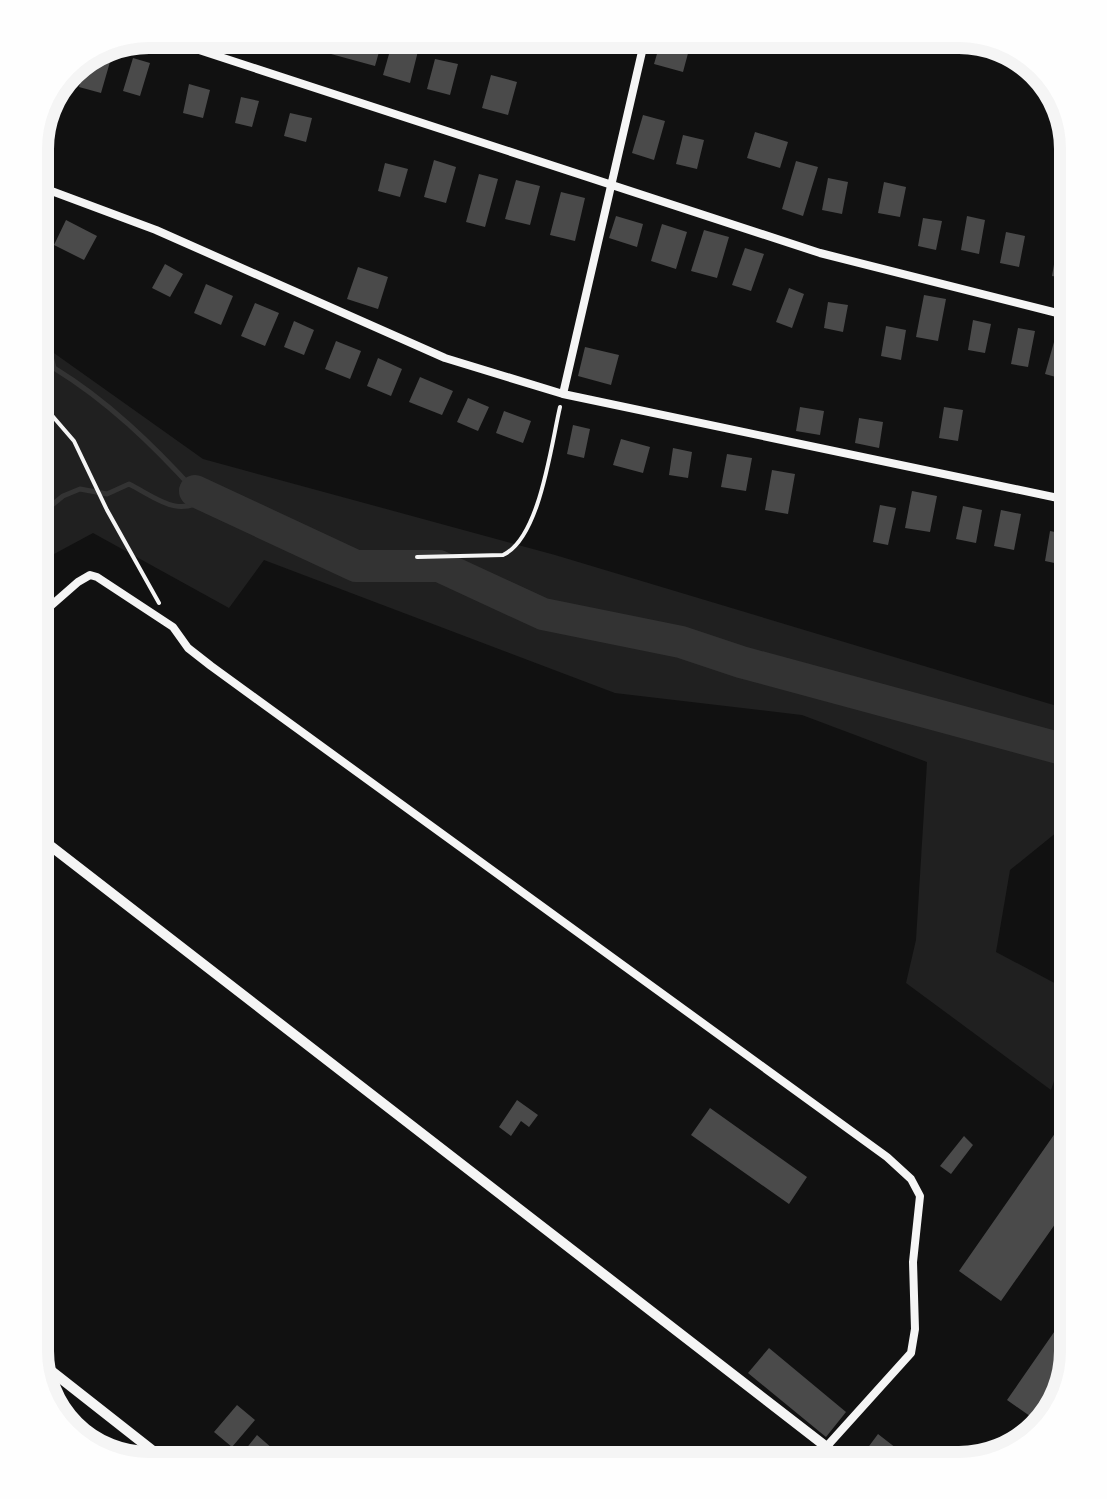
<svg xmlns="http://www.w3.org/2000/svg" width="1107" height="1499" viewBox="0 0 1107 1499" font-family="Ubuntu,sans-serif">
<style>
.green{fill:#202020}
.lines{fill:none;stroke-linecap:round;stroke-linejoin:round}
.stream{stroke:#333;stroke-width:5}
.river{stroke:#333;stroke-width:32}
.building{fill:#4a4a4a}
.path{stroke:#f5f5f5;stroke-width:4}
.minor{stroke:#f5f5f5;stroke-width:8}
.tertiary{stroke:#f5f5f5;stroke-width:10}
.rim{fill:none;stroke:#f5f5f5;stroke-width:12}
</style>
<rect width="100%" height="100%" fill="#111"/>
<path class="green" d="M30,336l173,123 352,96 522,157v124l-20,-4 -47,38 -14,82 81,43v18l-26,77 -145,-107 10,-43 11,-178 -125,-47 -187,-22 -351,-133 -35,48 -136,-75 -63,34z"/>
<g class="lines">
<path class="stream" d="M30,345l19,4 5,19c54,33 99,77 141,123
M30,523l33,-27 17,-7 27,5 22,-10c28,14 49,35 78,13"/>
<path class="river" d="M195,491l161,75h83l104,48 138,28 60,20 336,91"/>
</g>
<path class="building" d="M299,30h28l-6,22 -26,-7z
M337,30l48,1 -10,35 -44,-12z
M664,30l30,1 -11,41 -29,-8z
M393,40l26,7 -9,36 -27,-8z
M96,50l16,5 -11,38 -22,-6 10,-34z
M133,58l17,5 -10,33 -17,-5z
M435,59l23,5 -8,31 -23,-6z
M491,75l26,7 -9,33 -26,-7z
M189,84l21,6 -7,28 -20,-5z
M241,97l18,4 -7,26 -17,-4z
M290,113l22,5 -6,24 -22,-6z
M643,115l22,6 -11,39 -22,-7z
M755,132l33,10 -8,26 -33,-10z
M683,135l21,5 -7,29 -21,-5z
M434,160l22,7 -10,36 -22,-6z
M796,161l22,6 -15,49 -21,-7z
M385,163l23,6 -8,28 -22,-6z
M479,174l19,5 -13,48 -19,-5z
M828,178l20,4 -6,32 -20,-4z
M516,180l24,6 -10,39 -25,-6z
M884,182l22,5 -6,30 -22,-4z
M561,192l24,6 -10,43 -25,-6z
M616,216l27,8 -6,23 -28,-9z
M967,216l18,4 -6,34 -18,-4z
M923,218l19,3 -6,29 -18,-4z
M66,220l31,16 -13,24 -30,-15z
M662,224l25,8 -11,37 -25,-8z
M704,230l25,7 -12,41 -26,-7z
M1006,232l19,4 -6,31 -19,-4z
M1057,247l20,4 -1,29 -24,-4z
M745,248l19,6 -13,37 -19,-6z
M165,264l18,10 -13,23 -18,-9z
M358,267l30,10 -10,32 -31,-10z
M206,284l27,12 -12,29 -27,-12z
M789,288l15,6 -12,34 -16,-6z
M924,295l22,4 -8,42 -22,-4z
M828,302l20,3 -5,27 -19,-4z
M255,303l24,10 -14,33 -24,-10z
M973,320l18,4 -6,29 -17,-3z
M294,321l20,9 -10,25 -20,-8z
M886,326l20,4 -5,30 -20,-4z
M1018,328l17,3 -7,36 -17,-3z
M336,341l25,10 -11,28 -25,-10z
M1054,342l17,5 -8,32 -18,-5z
M585,347l34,8 -8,30 -33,-9z
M378,358l24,11 -11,27 -24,-10z
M420,377l33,14 -11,24 -33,-13z
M468,398l21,9 -11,24 -21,-9z
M800,407l24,4 -4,24 -24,-4z
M944,407l19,3 -5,31 -19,-3z
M504,411l27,10 -8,22 -27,-10z
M859,418l24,4 -4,26 -24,-5z
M573,425l17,4 -6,29 -17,-4z
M621,439l29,8 -7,26 -30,-8z
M673,448l19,4 -4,26 -19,-3z
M727,454l25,4 -6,33 -25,-4z
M772,470l23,4 -7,40 -23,-4z
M912,491l25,5 -7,36 -25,-4z
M880,505l16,3 -8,37 -15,-3z
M963,506l19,4 -6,33 -20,-4z
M1001,510l20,4 -7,36 -20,-4z
M1050,531l20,4 -6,30 -19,-4z
M517,1100l21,15 -9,12 -8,-6 -10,15 -12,-9z
M710,1108l97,69 -18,27 -98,-69z
M1065,1119l12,9v65l-76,108 -42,-30z
M964,1136l9,9 -22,29 -11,-8z
M1077,1299v52l-6,20 -34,50 -30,-21z
M769,1348l77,64 -20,25 -78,-64z
M237,1405l18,15 -23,27 -18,-15z
M878,1434l45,35h-55l-10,-8z
M257,1435l16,14 -16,20h-9l-11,-9z"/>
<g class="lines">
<path class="path" d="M30,390l44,51 33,69 52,93
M417,557l86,-2c37,-17 48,-110 57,-148"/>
<path class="minor" d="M144,32l676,221 257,65
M30,183l126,47 289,128 118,36 514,108
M563,394l84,-364
M30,624l48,-42 12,-7 7,2 76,50 15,21 23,18 676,491 24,22 9,17 -7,66 2,67 -4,24 -83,92"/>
<path class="tertiary" d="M30,830l825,639
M31,1355l145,114"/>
</g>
<path d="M0 0H1107V1499H0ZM149 48H959A101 101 0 0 1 1060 149V1351A101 101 0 0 1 959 1452H149A101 101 0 0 1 48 1351V149A101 101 0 0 1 149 48Z" fill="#fefefe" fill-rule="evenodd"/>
<path class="rim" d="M149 48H959A101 101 0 0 1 1060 149V1351A101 101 0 0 1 959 1452H149A101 101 0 0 1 48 1351V149A101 101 0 0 1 149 48Z"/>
</svg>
